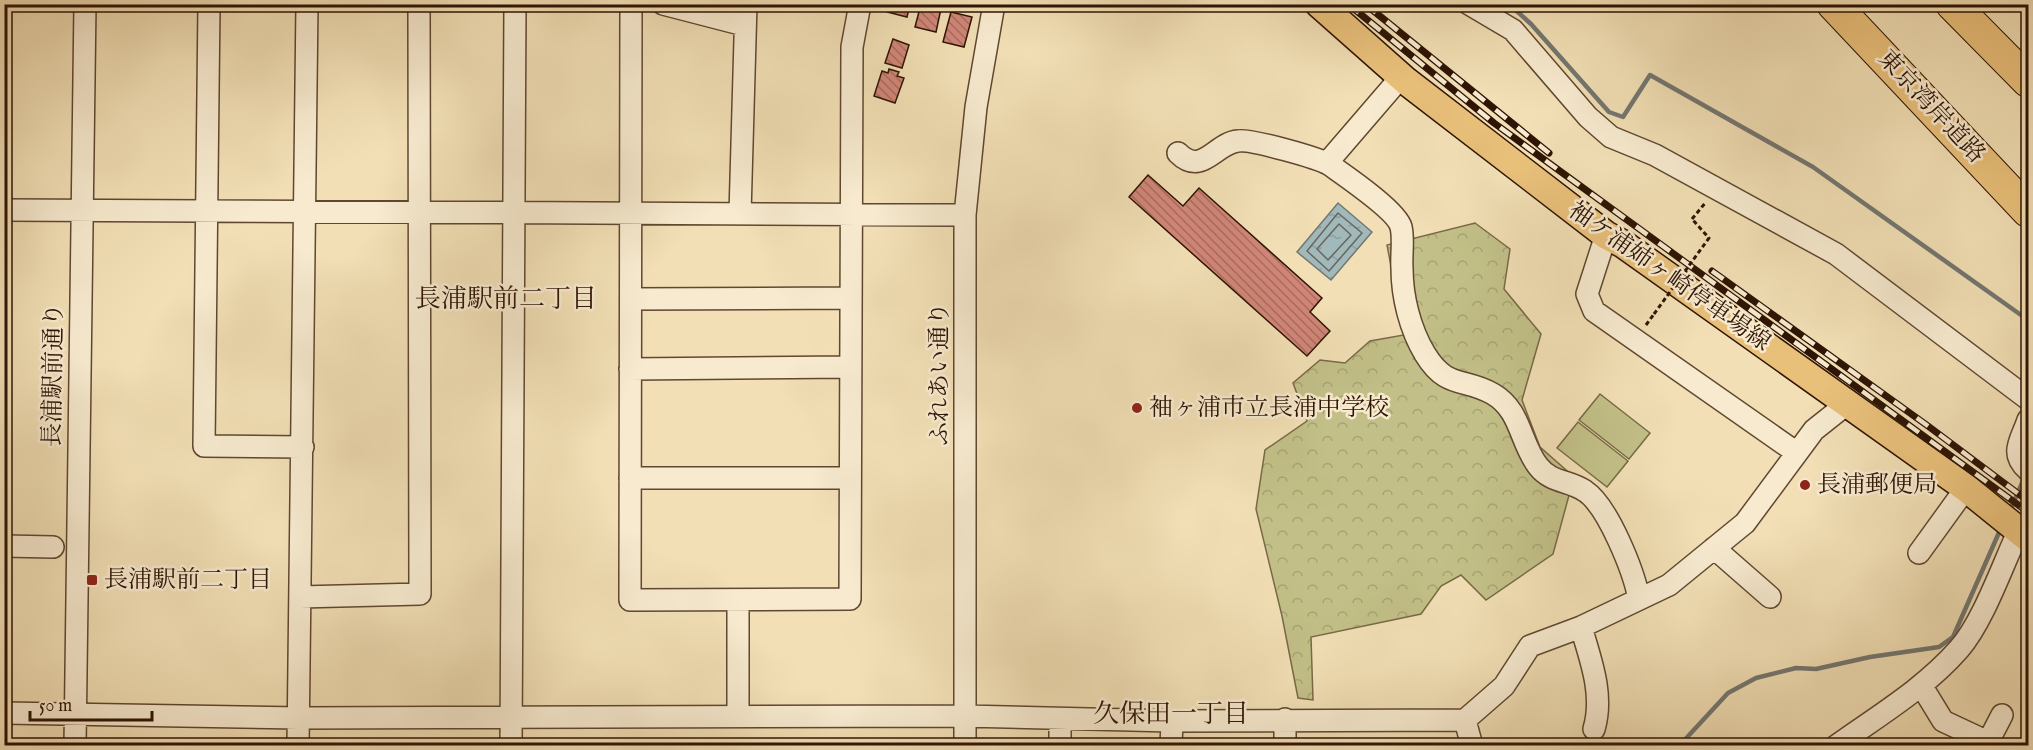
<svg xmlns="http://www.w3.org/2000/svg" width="2033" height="750" viewBox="0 0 2033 750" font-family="'IM FELL English','Noto Serif JP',serif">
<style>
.green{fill:#c2c088;stroke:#786a46;stroke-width:1.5}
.forest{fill:url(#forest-crowns);stroke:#786a46;stroke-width:1.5}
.water{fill:url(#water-ripples);stroke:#737771;stroke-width:1.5}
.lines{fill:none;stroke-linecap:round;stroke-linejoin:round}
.shore{stroke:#68665f;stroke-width:1.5}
.stream{stroke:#737771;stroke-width:4.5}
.building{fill:url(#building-back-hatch);stroke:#2e1404;stroke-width:1.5}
.minor-casing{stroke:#5f4730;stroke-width:24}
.major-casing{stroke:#2e1404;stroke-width:30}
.highway-casing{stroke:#2e1404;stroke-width:34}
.path{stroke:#2e1404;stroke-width:3;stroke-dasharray:4.5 3;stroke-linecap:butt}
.minor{stroke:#f7eacf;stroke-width:21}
.major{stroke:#e9c07a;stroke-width:27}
.highway{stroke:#e9c07a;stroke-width:32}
.rail-casing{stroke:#2e1404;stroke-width:7}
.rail{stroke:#f7eacf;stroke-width:4.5;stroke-dasharray:14;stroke-linecap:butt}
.path-bridge{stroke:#2e1404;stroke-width:3;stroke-dasharray:4.5 3;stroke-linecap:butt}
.poi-dot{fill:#8f2418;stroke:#f7eacf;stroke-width:2}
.labels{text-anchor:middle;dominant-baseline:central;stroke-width:5;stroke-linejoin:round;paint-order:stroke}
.street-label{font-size:24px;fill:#2e1404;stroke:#f7eacf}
.poi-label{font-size:24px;fill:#2e1404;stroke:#f7eacf;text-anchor:start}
.neighbourhood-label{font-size:26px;fill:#2e1404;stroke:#f7eacf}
</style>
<defs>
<pattern id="forest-crowns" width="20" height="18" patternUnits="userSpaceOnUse" patternTransform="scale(1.5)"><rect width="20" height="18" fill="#c2c088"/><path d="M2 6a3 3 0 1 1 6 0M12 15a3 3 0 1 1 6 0" fill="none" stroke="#a7a474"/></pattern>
<pattern id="water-ripples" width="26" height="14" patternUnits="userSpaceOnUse" patternTransform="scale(1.5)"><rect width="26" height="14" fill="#a1b9ba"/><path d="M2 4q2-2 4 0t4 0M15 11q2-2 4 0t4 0" fill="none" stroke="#8b9e9e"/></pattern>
<pattern id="building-back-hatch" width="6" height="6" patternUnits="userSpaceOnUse" patternTransform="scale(1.5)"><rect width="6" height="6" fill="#d18678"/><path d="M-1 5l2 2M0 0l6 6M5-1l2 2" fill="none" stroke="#aa6c60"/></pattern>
</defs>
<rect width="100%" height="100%" fill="#f2dfb5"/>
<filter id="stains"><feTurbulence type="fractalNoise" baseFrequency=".00333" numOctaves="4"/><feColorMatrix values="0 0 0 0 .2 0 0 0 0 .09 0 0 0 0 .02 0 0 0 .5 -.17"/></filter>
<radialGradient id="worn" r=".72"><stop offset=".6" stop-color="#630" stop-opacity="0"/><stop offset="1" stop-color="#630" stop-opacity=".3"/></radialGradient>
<path class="green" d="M1600,394l50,39 -21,26 -50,-39z
M1578,422l50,39 -21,26 -50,-39z"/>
<path class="forest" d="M1475,223l35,26 -6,40 37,45 -19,66 18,47 34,30 -21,77 -67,46 -25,-25 -20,11 -20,28 -110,23 2,63 -15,-2 -16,-82 -26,-107 9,-59 42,-29 -14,-38 27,-23 25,3 25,-22 34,-6 -17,-90z"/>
<path class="water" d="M1338,203l34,29 -41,48 -34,-28z"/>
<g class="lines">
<path class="shore" d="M1338,213l24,20 -33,38 -22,-20z
M1339,224l12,11 -23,25 -11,-11z"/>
<path class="stream" d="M1509,4l22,20 78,88 14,5 27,-42 163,92 215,153
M2009,513l17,-39
M1679,746l49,-53 28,-15 40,-10 20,1 54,-12 69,-10 14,-10 48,-109"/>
</g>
<path class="building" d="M889,4h21l-3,13 -20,-5z
M921,4h21l-6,28 -21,-5z
M951,12l21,5 -8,30 -21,-5z
M893,39l16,6 -7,23 -17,-5z
M889,69l10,3 -2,4 7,2 -9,25 -21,-7 8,-25 6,2z
M1148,175l35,31 16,-18 123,110 -12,14 20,19 -23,25 -178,-159z"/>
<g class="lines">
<defs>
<path id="minor" d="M209,4l-5,442 99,1
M631,4l-1,596 220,-1 2,-552 8,-43
M663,4l81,21
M1469,4l44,26 75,87 23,20 44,18 181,99 192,145
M1178,153c24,24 37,-10 60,-12 13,-2 81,17 92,24 14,10 67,46 71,62 3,12 0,29 1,41 0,29 8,61 23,86 22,36 39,23 68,40 28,16 27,49 45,72 13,17 31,14 47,25 23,15 49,81 54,108
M1327,163l74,-86
M4,210c321,0 641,2 961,5
M740,214l6,-210
M1606,235l-19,59 7,17 203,142
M631,299l220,-1
M630,369l220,-2
M2028,420c-7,21 -19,33 0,50
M630,478h220
M4,546l49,1
M1714,548l56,49
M1919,553l47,-65
M300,597l120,-3 -1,-590
M738,600v116
M1581,627c10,34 23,68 13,102
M1921,685l22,36 45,21
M4,713l295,5 666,-2 207,5 293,-1
M1285,719v27
M75,746l10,-742
M298,746l9,-742
M511,746l4,-742
M965,746v-531l11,-108 18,-103
M1060,746v-26
M1171,746l1,-25
M1472,746l-7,-26 39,-34 26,-40 51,-19 88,-42 76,-62 69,-93 34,-27
M1836,746c42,-30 89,-58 123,-97 24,-27 44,-85 60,-119
M1986,746l16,-31"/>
<path id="major" d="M1319,4l87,77 200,154 17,9 343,244 62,50"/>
<path id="highway" d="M1833,4l195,207
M1952,4l76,77"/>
</defs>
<use href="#minor" class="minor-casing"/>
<use href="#major" class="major-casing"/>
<use href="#highway" class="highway-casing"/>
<path class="path" d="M1692,219l14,-17
M1646,325l8,-11"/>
<use href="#minor" class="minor"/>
<use href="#major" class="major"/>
<use href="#highway" class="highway"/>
<defs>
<path id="rail" d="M1348,4l146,119 534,389
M1365,4l184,149
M1712,271l216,155 100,75"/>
</defs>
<use href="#rail" class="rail-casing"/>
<use href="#rail" class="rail"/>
<path class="path-bridge" d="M1654,314l55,-76 -17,-19"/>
</g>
<g class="poi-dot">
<circle cx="1137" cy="408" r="6"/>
<circle cx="1805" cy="485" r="6"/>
<rect x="86" y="574" width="12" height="12" rx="3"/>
</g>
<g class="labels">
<g class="street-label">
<text transform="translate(1931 107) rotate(47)">東京湾岸道路</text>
<text transform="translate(1669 277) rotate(35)">袖ケ浦姉ヶ崎停車場線</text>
<text transform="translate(940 374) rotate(-90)">ふれあい通り</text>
<text transform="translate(54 375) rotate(-89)">長浦駅前通り</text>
</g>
<g class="poi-label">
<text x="1149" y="408">袖ヶ浦市立長浦中学校</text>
<text x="1817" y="485">長浦郵便局</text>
<text x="104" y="580">長浦駅前二丁目</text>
</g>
<g class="neighbourhood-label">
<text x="506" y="299">長浦駅前二丁目</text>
<text x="1171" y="714">久保田一丁目</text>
</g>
</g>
<rect width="2033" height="750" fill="none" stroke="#f2dfb5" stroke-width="24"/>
<rect x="6" y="6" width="2021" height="738" fill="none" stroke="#2e1404" stroke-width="3"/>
<rect x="12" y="12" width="2009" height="726" fill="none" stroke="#2e1404" stroke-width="1.5"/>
<path d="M30 711v9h122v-9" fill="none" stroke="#2e1404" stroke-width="3"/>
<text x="39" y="711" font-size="18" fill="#2e1404" stroke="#f7eacf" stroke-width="4.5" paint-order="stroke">50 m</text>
<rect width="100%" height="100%" filter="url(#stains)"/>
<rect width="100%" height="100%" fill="url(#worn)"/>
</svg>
